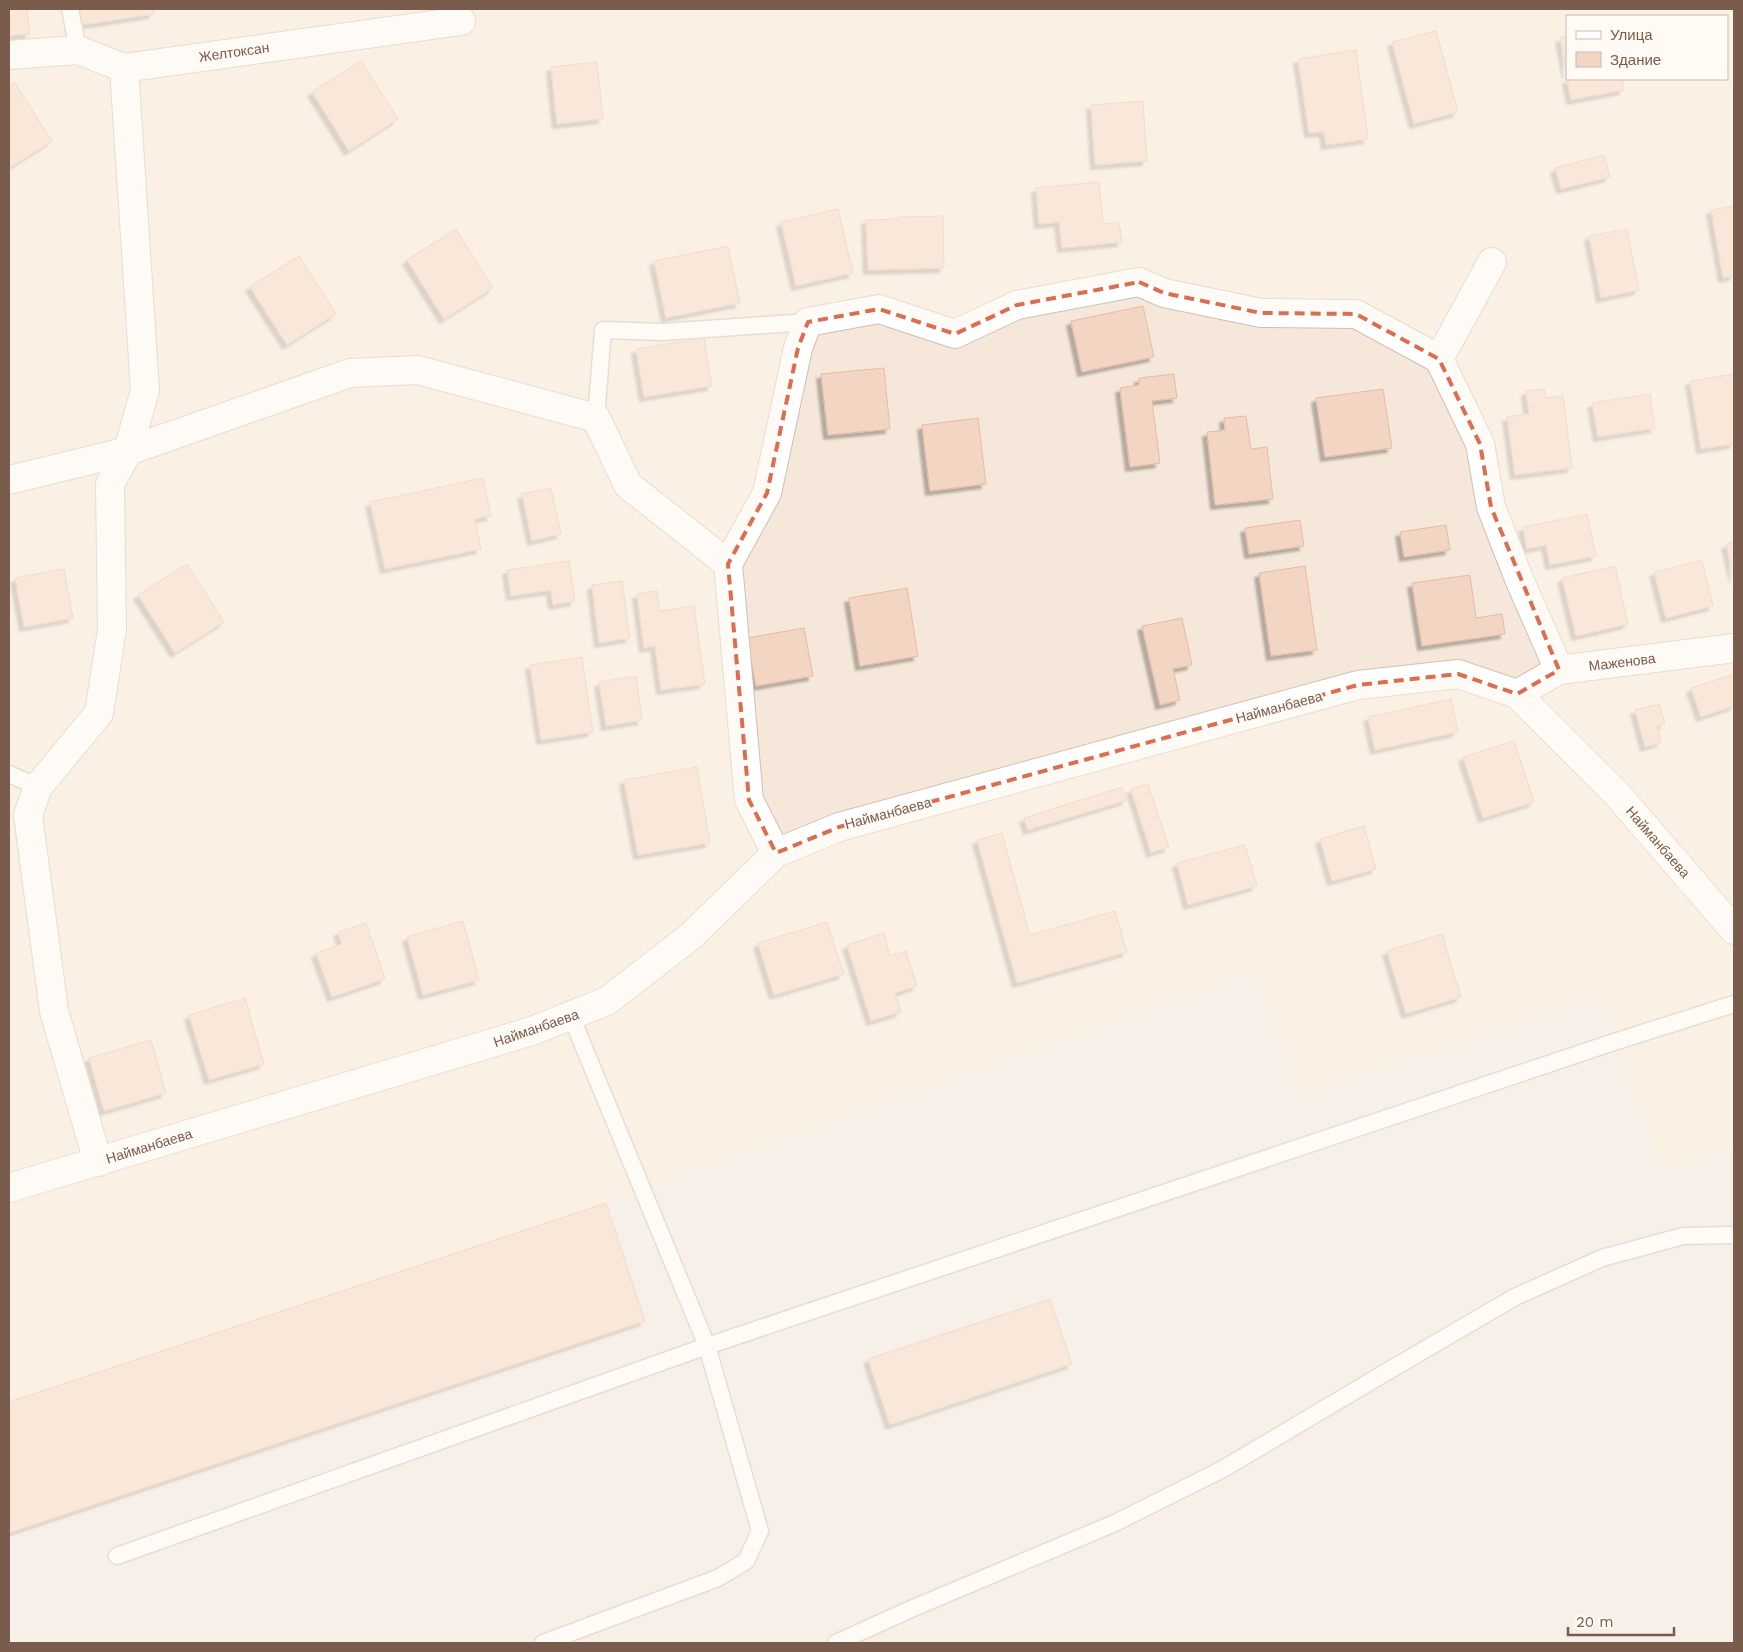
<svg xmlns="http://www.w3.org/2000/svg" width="1743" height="1652" viewBox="0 0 1743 1652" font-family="'Work Sans',sans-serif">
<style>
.residential{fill:#f5e8da;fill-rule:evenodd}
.industrial{fill:#efe9e4}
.building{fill:#f3d5c3;stroke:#e6bba3;filter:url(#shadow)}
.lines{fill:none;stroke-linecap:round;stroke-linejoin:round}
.lane-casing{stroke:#d1beb0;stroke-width:19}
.street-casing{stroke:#d1beb0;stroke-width:30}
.secondary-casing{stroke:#d6c0b0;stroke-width:30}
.lane{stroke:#fff;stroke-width:16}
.street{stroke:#fff;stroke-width:28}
.secondary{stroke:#fff;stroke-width:28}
.marked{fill:none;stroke:#dc6d51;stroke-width:4;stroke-dasharray:10 6;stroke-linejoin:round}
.labels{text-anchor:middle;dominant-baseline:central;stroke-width:4;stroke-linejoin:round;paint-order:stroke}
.street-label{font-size:14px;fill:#7a5c4d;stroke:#fffaf3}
</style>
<defs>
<filter id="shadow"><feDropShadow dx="-4.5" dy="4.5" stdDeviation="1" flood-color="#0004"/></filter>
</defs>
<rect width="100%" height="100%" fill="#fdf6ec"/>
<path class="residential" d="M9,9h1725v1634h-1725zM1567,16h160v63h-160z"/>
<path class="industrial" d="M1254,974l45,127 111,-43 11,2 178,-60 64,173 71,-23v493h-1725v-241l597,-199z"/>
<path class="building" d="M9,9h18l3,25 -21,2z
M80,9h73l1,5 -72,11z
M1436,31l22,81 -44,12 -22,-82z
M1567,37v38l-7,-37z
M1356,50l12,89 -42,6 -2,-13 -15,1 -11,-74z
M361,61l37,58 -49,32 -37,-59z
M597,62l6,57 -46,5 -6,-57z
M1567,79h55l2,11 -53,10z
M15,83l37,58 -43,27v-82z
M1143,101l4,60 -52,4 -4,-60z
M1604,155l6,22 -49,12 -6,-21z
M1099,182l4,42 16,-2 3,20 -60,6 -3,-26 -20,2 -3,-36z
M1734,206v70l-11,2 -12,-68z
M838,209l15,64 -57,13 -15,-64z
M943,216l1,52 -76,2 -2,-50 33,-1 -1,-2z
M456,229l37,59 -49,31 -37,-59z
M1627,229l12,61 -38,8 -12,-62z
M728,246l12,57 -74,15 -12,-57z
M299,256l37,58 -49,31 -37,-58z
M1143,306l11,51 -72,15 -11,-51z
M704,338l8,48 -68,11 -8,-48z
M884,368l6,61 -62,6 -7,-61z
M1174,374l3,24 -25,3 8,62 -30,4 -10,-79 19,-3v-7z
M1734,374v70l-33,5 -11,-68z
M1383,389l9,59 -67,9 -9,-59z
M1544,389l2,9 17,-2 9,72 -57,7 -8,-58 22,-3 -3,-23z
M1650,394l5,34 -57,9 -6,-34z
M1246,416l5,33 16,-2 6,52 -58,6 -8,-73 18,-2 -1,-12z
M978,418l8,66 -56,7 -8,-66z
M483,478l8,38 -16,3 6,30 -96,20 -15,-67z
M551,488l10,46 -29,7 -10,-47z
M1587,514l9,42 -46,9 -4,-20 -19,4 -4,-22z
M1300,520l4,26 -55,8 -4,-26z
M1446,525l4,25 -46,7 -4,-25z
M1734,542v36l-8,-34z
M1702,560l11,46 -47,12 -12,-46z
M569,561l6,40 -22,4 -2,-15 -40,6 -4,-26z
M187,564l37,58 -49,31 -37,-58z
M1305,566l12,84 -46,6 -12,-83z
M1615,566l13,58 -52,12 -14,-58z
M64,569l9,49 -49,9 -9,-49z
M1470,575l6,43 26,-4 3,20 -83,12 -10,-63z
M622,581l8,57 -31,5 -7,-58z
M907,588l11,68 -58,10 -11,-68z
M657,591l3,20 34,-5 11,78 -44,6 -6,-44 -11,2 -7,-54z
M1182,618l10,47 -19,4 7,31 -20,5 -18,-79z
M804,628l9,48 -57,10 -9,-48z
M582,657l11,75 -52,8 -11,-75z
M1734,674v32l-33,11 -10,-29z
M636,676l6,44 -36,6 -7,-44z
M1451,699l7,33 -83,18 -7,-33z
M1659,704l6,20 -8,2 4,16 -16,5 -10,-37z
M1514,741l20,61 -51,16 -20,-61z
M697,767l13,76 -72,12 -14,-75z
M1148,784l21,63 -18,6 -20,-64z
M1122,787l5,13 -99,30 -4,-12z
M1364,826l12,43 -44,12 -12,-42z
M1002,833l28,102 85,-24 12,41 -110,31 -40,-143z
M1245,845l12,41 -69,19 -11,-42z
M463,921l16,59 -56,15 -16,-58z
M827,922l17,52 -70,21 -16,-52z
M366,923l19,56 -53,18 -16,-44 26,-9 -4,-12z
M884,933l6,23 16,-5 11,35 -22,7 6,19 -30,9 -24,-76z
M1442,934l19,63 -55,17 -19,-63z
M245,998l19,66 -55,16 -20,-65z
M151,1040l15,53 -62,18 -15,-53z
M606,1203l39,118 -636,212v-131z
M1050,1299l22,65 -182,61 -22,-66z"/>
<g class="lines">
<defs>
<path id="lane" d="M70,9l8,41
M596,418l7,-88 60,2 145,-10
M9,774l29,13
M117,1556l590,-210 907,-304 120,-38
M543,1643l175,-65 28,-17 14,-30 -53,-185 -136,-330
M836,1643l75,-34 204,-86 108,-54 160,-95 132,-77 87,-39 81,-22 51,-1"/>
<path id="street" d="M9,55l69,-5 46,18 337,-47
M1492,262l-53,97 41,85 11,63 28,72 40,91
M9,480l119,-29 222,-78 68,-3 178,48 32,67 100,79 21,236 27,53
M728,564l39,-71 31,-145 10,-26 71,-13 76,25 62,-29 122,-23 25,11 97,20 95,1 83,45
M1517,694l42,-24 175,-22
M98,1162l-44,-151 -26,-196 10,-28 61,-74 13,-83 -2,-146 18,-33 17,-61 -21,-322"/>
<path id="secondary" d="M9,1188l523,-157 75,-30 84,-65 85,-83 63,-26 519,-142 100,-11 59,20 99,99 118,137"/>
</defs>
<use href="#lane" class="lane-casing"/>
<use href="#street" class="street-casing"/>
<use href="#secondary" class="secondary-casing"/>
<use href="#lane" class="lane"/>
<use href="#street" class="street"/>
<use href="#secondary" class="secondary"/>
</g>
<path d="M0 0H1743V1652H0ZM1139,282l25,11 97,20 95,1 83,45 41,85 11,63 68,163 -42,24 -59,-20 -100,11 -519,142 -63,26 -27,-53 -21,-236 39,-71 31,-145 10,-26 71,-13 76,25 62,-29z" fill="#fdf6ec" fill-opacity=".55" fill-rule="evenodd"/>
<path class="marked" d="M1139,282l25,11 97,20 95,1 83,45 41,85 11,63 68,163 -42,24 -59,-20 -100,11 -519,142 -63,26 -27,-53 -21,-236 39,-71 31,-145 10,-26 71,-13 76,25 62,-29z"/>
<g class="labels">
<g class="street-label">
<text transform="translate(234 52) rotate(-8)">Желтоксан</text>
<text transform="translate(1622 662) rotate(-7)">Маженова</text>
<text transform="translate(1279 707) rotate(-15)">Найманбаева</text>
<text transform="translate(888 813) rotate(-15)">Найманбаева</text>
<text transform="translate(1658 842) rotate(49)">Найманбаева</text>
<text transform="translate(536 1028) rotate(-19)">Найманбаева</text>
<text transform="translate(149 1146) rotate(-17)">Найманбаева</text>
</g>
</g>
<rect width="1743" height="1652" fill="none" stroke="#7a5c4d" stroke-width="20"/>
<rect x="1566" y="15" width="162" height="65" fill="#fffaf3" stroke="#cabbb1"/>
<rect x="1576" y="31" width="25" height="8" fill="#ffffff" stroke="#cabbb1"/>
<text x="1610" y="40" font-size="15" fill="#7a5c4d">Улица</text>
<rect x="1576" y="52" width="25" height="15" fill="#f3d5c3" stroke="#cabbb1"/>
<text x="1610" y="65" font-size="15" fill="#7a5c4d">Здание</text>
<path d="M1568 1627v8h106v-8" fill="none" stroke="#7a5c4d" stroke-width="2.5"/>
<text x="1576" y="1627" font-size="15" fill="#7a5c4d" stroke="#fffaf3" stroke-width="4" paint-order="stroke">20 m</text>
</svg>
